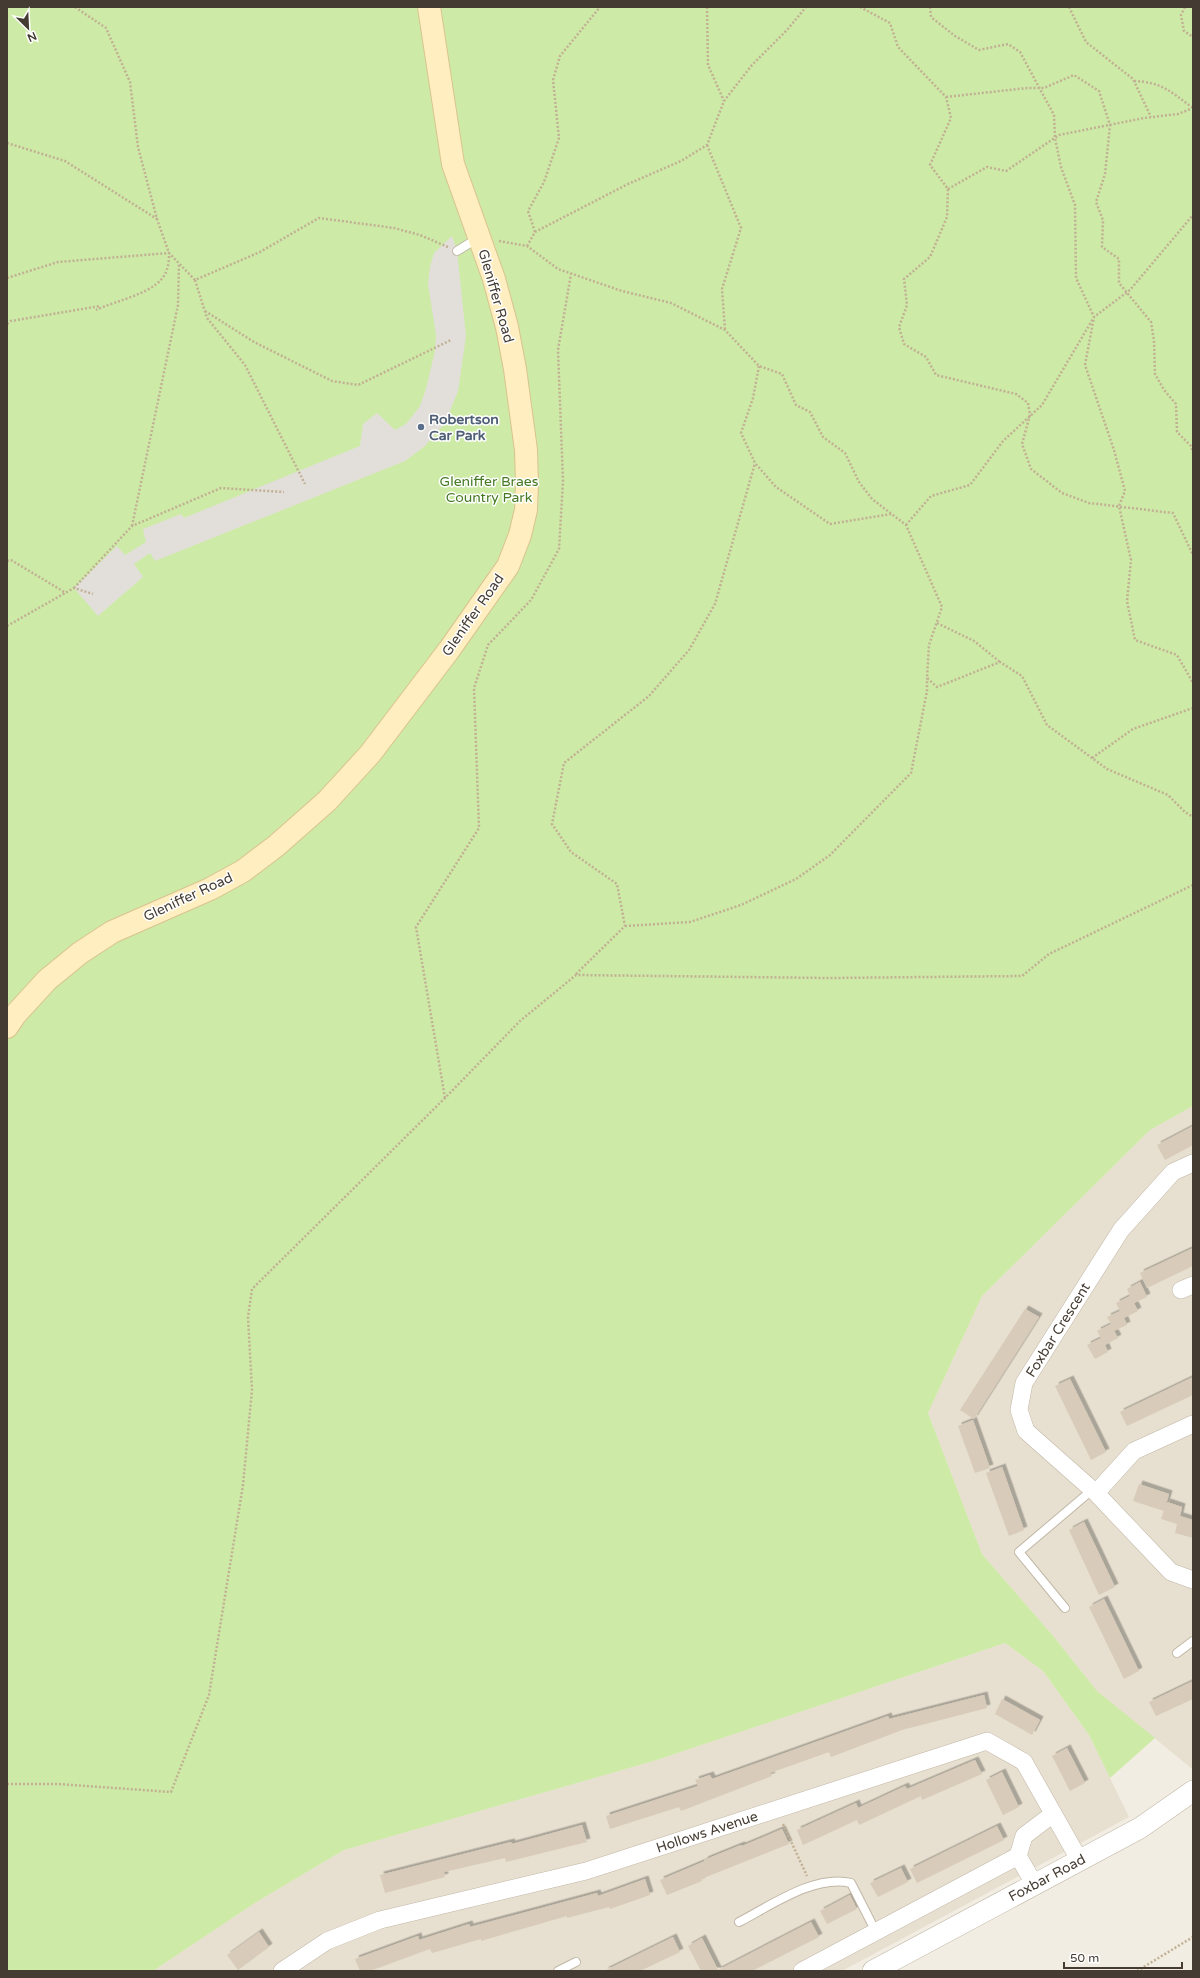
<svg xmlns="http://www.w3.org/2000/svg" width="1200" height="1978" viewBox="0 0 1200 1978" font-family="'Varela Round',sans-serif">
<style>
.residential{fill:#e7dfcf}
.green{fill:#ceeaa7}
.parking{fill:#e2dfdb}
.building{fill:#d8cbb9;filter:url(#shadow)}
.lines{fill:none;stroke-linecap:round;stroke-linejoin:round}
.service-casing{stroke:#c1b7a7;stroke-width:10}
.minor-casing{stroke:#c1b7a7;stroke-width:18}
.tertiary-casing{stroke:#c1b7a7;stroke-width:22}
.secondary-casing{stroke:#d9c38f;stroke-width:24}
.path{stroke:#c1b094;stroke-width:2.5;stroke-dasharray:2 2;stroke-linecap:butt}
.service{stroke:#fff;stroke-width:8}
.minor{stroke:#fff;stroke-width:17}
.tertiary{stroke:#fff;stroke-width:21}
.secondary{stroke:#ffeebf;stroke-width:22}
.service-dot{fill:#5c6f8a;stroke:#fff;stroke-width:1.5}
.labels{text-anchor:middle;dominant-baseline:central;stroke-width:3;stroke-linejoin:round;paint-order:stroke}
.street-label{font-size:14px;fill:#443c32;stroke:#fff}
.service-label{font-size:14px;font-weight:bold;fill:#4e5e75;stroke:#fff;text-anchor:start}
.park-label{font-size:14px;fill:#457922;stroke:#fff}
</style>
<defs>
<filter id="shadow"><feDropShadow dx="3.5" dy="-3.5" stdDeviation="0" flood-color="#0004"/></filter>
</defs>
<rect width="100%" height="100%" fill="#f2ede2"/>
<path class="residential" d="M1193,1106v661l-2,1 -94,-77 -43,-54 -72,-83 -54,-141 54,-117 168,-166z
M1005,1643l38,28 46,64 40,82 -287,154h-689l105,-70 86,-51 313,-90z"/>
<path class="green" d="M7,7h1186v1099l-43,24 -168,166 -54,117 54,141 72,83 43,54 58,47 -45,40 -21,-43 -46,-64 -38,-28 -348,117 -313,90 -86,51 -105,70h-146z"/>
<path class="parking" d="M452,236l5,15 9,85 -8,55 -13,32 -20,23 -20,15 -250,100 -5,-8 -16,11 9,13 -45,39 -24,-28 43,-42 8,9 21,-13 -3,-13 38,-15 3,4 176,-72 3,-22 14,-11 18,17 11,-6 14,-18 6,-17 9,-38 1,-16 -8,-51 2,-17 4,-14z"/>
<path class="building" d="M1193,1126v19l-28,15 -8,-15z
M1193,1248v18l-46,22 -7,-15z
M1140,1282l7,15 -13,6 4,8 -14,7 3,7 -13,6 4,7 -13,7 3,7 -13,7 -8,-14 14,-7 -4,-7 14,-7 -4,-7 13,-6 -4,-8 14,-7 -3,-7z
M1025,1309l14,8 -65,102 -14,-9z
M1193,1377v18l-66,31 -7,-14z
M1070,1379l36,73 -15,8 -36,-74z
M973,1420l17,48 -15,5 -17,-47z
M1002,1467l22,63 -15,6 -23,-63z
M1139,1484l30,10 -5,17 -31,-10z
M1167,1502l15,5 -2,9 13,4v18l-18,-5 2,-9 -16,-5z
M1084,1522l31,65 -16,8 -30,-65z
M1104,1599l35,72 -15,8 -35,-72z
M1193,1681v18l-37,17 -7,-14z
M984,1695l3,13 -85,22 -71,27 -2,-5 -59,21 2,3 -91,35 -2,-4 -69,22 -4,-13 92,-30 -3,-6 15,-5 2,4 176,-63 1,3z
M1002,1699l38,21 -8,15 -37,-21z
M1067,1748l18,35 -15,8 -18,-35z
M975,1760l7,14 -60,26 -1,-4 -62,29 -2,-5 -54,25 -6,-15 59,-27 2,5 47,-22 2,3z
M1002,1772l17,35 -16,8 -17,-35z
M582,1825l5,17 -81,20 -1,-4 -61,14 1,5 -60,16 -5,-18 131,-33 1,2z
M997,1826l7,14 -87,43 -7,-14z
M782,1829l7,15 -88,35 1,2 -35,14 -7,-15 45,-19 -1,-1 37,-15 1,1z
M901,1868l7,14 -30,15 -8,-14z
M645,1879l5,16 -40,14 -1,-2 -42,11v-2l-86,25v-2l-49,14 -2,-4 -60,22h-10l-5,-12 63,-23 1,4 50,-16 1,3 127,-34 1,3z
M850,1895l7,14 -30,15 -7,-13z
M811,1922l8,15 -67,34h-51l-13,-25 14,-8 16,32z
M259,1932l10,15 -31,23 -11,-15z
M673,1937l7,15 -40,19h-36z"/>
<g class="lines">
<defs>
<path id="service" d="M457,251l21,-13
M1065,1608l-46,-56 73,-62
M1177,1653l16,-12
M739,1922c31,-16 76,-48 112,-39l25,49
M558,1971l18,-9"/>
<path id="minor" d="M1193,1163l-20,9 -52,58 -97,153 -5,27 7,21 70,62 75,79 22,8
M1181,1290l12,-5
M1096,1493l38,-42 59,-27
M1018,1856l17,29
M282,1971l45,-30 53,-21 206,-49 401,-130 37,21 56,99
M802,1971l216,-115 6,-20 29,-22"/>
<path id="tertiary" d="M873,1971l267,-143 53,-37"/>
<path id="secondary" d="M7,1027l8,-12 32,-35 33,-27 32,-21 98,-43 33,-18 33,-25 51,-45 43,-47 79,-104 59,-84 12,-31 6,-25 1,-27 -1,-33 -11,-81 -8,-42 -13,-48 -41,-115 -24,-157"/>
</defs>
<use href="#service" class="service-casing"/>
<use href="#minor" class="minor-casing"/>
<use href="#tertiary" class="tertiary-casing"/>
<use href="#secondary" class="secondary-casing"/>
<path class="path" d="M75,7l31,21 24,54 8,65 19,72 12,34 26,27 65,-28 59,-34 75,10 26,7 28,12
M707,7l1,58 16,36
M860,7l30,16 8,24 48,50 5,21 -21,47 18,24 -1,28 -17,40 -26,22 3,26 -8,22 5,17 22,13 10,18 80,19 12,9 2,12 -8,29 9,25 31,24 27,10 84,10 20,42
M930,7l1,10 24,19 24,14 29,-6 12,8 34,63 1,23 6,29 14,38 1,73 18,39 -9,48 29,85 11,41 -6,15 12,54 -4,41 8,39 42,15 16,28
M1069,7l17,35 47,37 18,38
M1185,7l-4,8 3,16 9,6
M1134,81c28,1 37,11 59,27
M946,97l81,-9h17l30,-13 25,16 11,34 -5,49 -9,28 7,18 -1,27 17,12v24l32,39 3,19 1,33 9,16 12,14 1,28 14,14 2,7
M7,143l58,18 92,58
M707,145l34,83 -19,61 3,41
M948,189l39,-22 19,4 53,-36 85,-17 34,-4 15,-6
M535,232l-7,-21 16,-29 15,-44 -6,-58 7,-24 40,-49
M499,241l28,5 31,23 64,22 49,12 54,27 34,36 23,8 14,31 14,7 13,25 22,16 14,29 13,17 34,26 36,82 -13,38 -2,33 10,9 63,-25 22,14 25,49 60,44 61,26 17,17 8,5
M527,246l8,-14 93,-48 53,-23 26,-16 17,-44 28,-36 35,-35 19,-23
M7,278l51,-16 111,-9c0,5 0,11 -2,16 -6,24 -51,31 -71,41
M195,280l12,38 38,47 60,119
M205,311l49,31 78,39 26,4 93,-45
M7,324l4,-3 89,-15
M759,366l-6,32 -12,35 14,30 21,24 54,37 61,-10
M906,525l25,-29 39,-11 33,-44 39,-36 52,-88 36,-27 63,-75
M132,526l46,-221 1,-42
M7,561l4,-1 55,33
M74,588l58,-62 89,-38 63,4
M937,623l37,18 26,21
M7,626l67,-38 19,6
M1092,758l41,-29 60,-21
M625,926l65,-4 51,-17 55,-26 34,-24 81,-82 16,-82v-13
M576,974l49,-48 -8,-42 -46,-32 -19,-28 12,-61 85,-67 40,-46 26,-46 40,-141
M445,1098l-29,-171 63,-99 -5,-140 14,-43 43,-45 28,-51 4,-68 -5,-131 13,-76
M7,1784h51l113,8 38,-97 34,-210 9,-95 -4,-73 4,-28 193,-191 75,-77 56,-46 253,3 193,-2 27,-22 144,-69
M783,1824l24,52
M1137,1971l56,-34"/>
<use href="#service" class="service"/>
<use href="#minor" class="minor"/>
<use href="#tertiary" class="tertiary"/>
<use href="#secondary" class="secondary"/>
</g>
<circle class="service-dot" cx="421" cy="427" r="4"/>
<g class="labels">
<g class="street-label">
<text transform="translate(496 296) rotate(74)">Gleniffer Road</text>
<text transform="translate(473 615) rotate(-55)">Gleniffer Road</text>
<text transform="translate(188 897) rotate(-25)">Gleniffer Road</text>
<text transform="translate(1058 1330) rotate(-58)">Foxbar Crescent</text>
<text transform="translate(707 1832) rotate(-18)">Hollows Avenue</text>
<text transform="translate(1047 1878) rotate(-28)">Foxbar Road</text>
</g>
<g class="service-label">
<text x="429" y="419">Robertson<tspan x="429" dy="16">Car Park</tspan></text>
</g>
<g class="park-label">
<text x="489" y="481">Gleniffer Braes<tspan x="489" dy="16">Country Park</tspan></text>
</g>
</g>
<rect width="1200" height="1978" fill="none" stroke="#443c32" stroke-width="16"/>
<g transform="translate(28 28) rotate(156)" stroke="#ffffff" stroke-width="3" paint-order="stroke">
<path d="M0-3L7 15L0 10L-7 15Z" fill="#443c32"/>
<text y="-6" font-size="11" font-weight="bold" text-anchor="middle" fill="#443c32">N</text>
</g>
<path d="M1064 1962v6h118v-6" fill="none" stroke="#443c32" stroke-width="2"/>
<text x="1070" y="1962" font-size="12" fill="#443c32" stroke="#ffffff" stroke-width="3" paint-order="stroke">50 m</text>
</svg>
